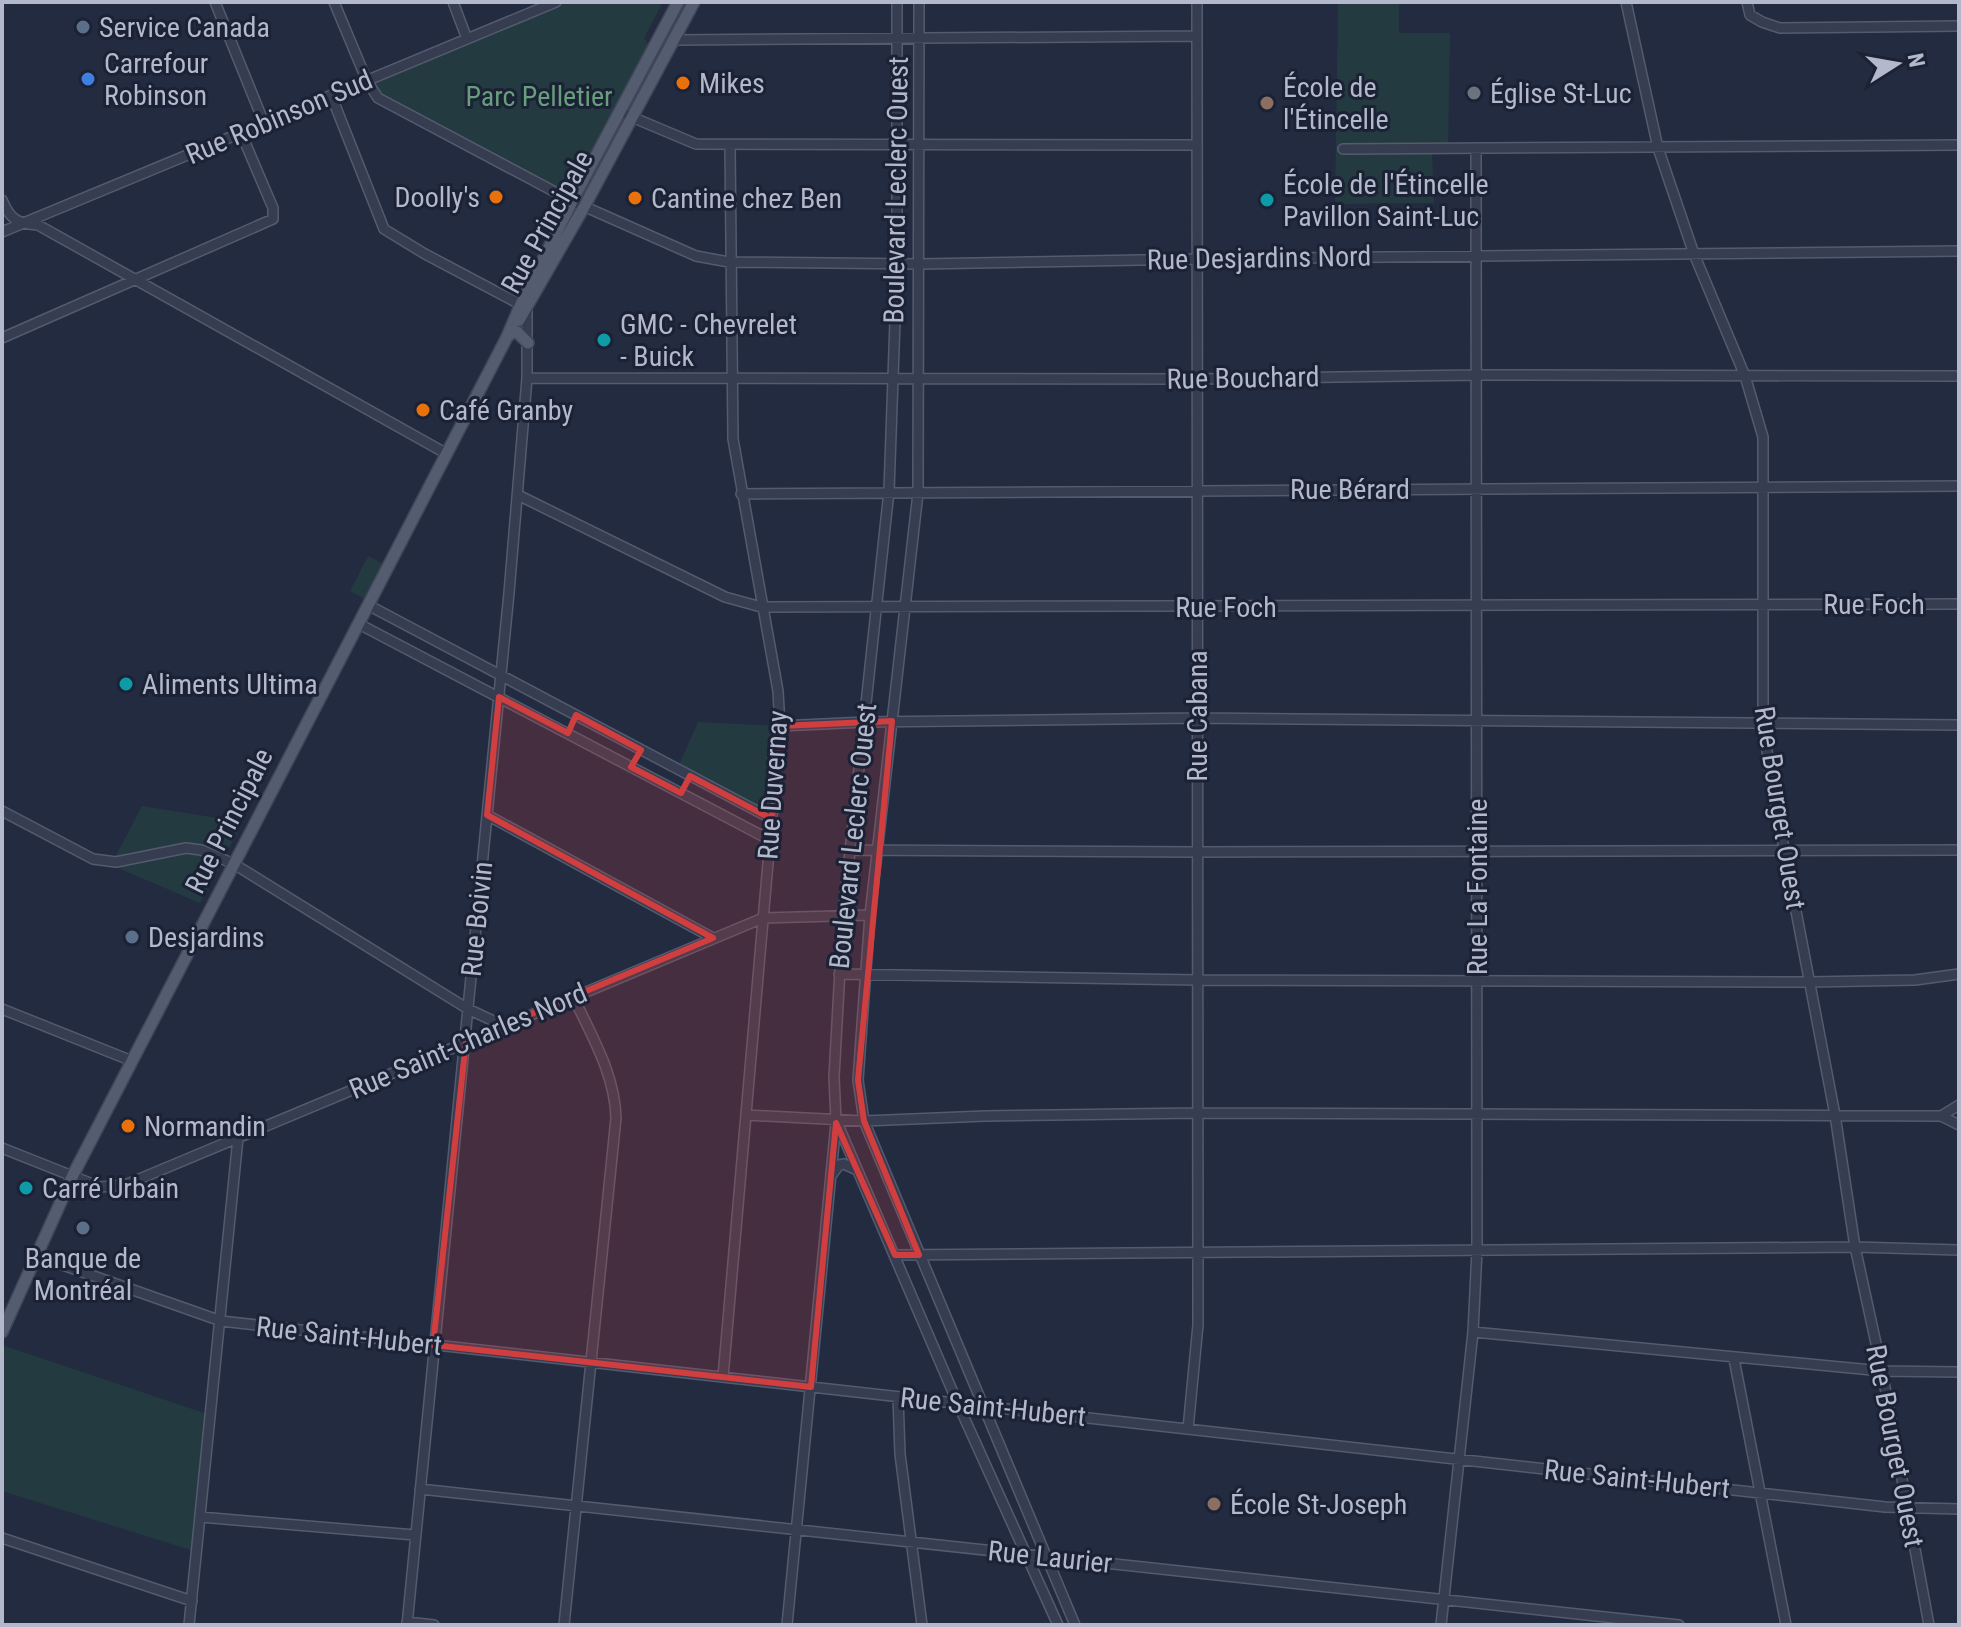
<svg xmlns="http://www.w3.org/2000/svg" width="1961" height="1627" viewBox="0 0 1961 1627" font-family="'Roboto Condensed',sans-serif">
<style>
.green{fill:#243a41}
.lines{fill:none;stroke-linecap:round;stroke-linejoin:round}
.minor-casing{stroke:#545b6e;stroke-width:12}
.major-casing{stroke:#404659;stroke-width:14}
.minor{stroke:#363d50;stroke-width:9}
.major{stroke:#545c70;stroke-width:11}
.marked{fill:#d13e40;fill-opacity:0.2;stroke:#d13e40;stroke-width:6;stroke-linejoin:round}
.service-dot{fill:#5c6f8a;stroke:#1b2235;stroke-width:3}
.shop-dot{fill:#3f7fe0;stroke:#1b2235;stroke-width:3}
.food-dot{fill:#e8710a;stroke:#1b2235;stroke-width:3}
.worship-dot{fill:#6b7280;stroke:#1b2235;stroke-width:3}
.education-dot{fill:#8d6e63;stroke:#1b2235;stroke-width:3}
.culture-dot{fill:#0f9aa8;stroke:#1b2235;stroke-width:3}
.labels{text-anchor:middle;dominant-baseline:central;stroke-width:6;stroke-linejoin:round;paint-order:stroke}
.poi-label{font-size:28px;fill:#b3b9cb;stroke:#1b2235;text-anchor:start}
.park-label{font-size:28px;fill:#679e7b;stroke:#1b2235}
.street-label{font-size:28px;fill:#b3b9cb;stroke:#1b2235}
</style>
<rect width="100%" height="100%" fill="#222b40"/>
<path class="green" d="M566,2h97l-19,36 7,10 -79,153 -194,-102 -11,-18z
M1338,2h61v31h51l-2,117 -16,1 2,52 -99,1z
M368,556l14,7 -17,36 -15,-8z
M698,722l82,4 -8,93 -95,-50z
M142,806l101,16 -43,81 -89,-38z
M2,1345l205,69 -13,137 -192,-60z"/>
<g class="lines">
<defs>
<path id="minor" d="M215,2l49,121
M334,2l33,79 11,17 194,103 124,55 33,6 191,2 277,-5 762,-8
M453,2l14,37
M897,2v262l-8,227 -46,425 -9,161 2,43 122,284 100,221
M919,2l-1,491 -48,422 -12,165 6,41 211,504
M1626,2l32,146 36,106 51,122 18,61v287l10,67 62,324 20,132 27,124 47,254
M1747,2l3,13 12,7 18,6 179,-2
M675,40l522,-4
M331,95l53,134 41,25 102,54v70l-18,215 -102,1032
M627,115l69,29 501,1
M1343,149l616,-4
M2,200c8,19 15,24 36,25l409,229
M2,232l554,-230
M2,338l271,-119v-11l-32,-75
M527,378l670,1 279,-4 483,1
M741,494l1218,-8
M518,495l207,102 36,10 1198,-3
M368,605l404,214
M359,624l411,216
M780,726l86,-4 331,-4 762,7
M2,811l91,48 23,3 70,-14 15,2 33,14 234,145 34,16
M487,815l226,123
M851,850l346,2 762,-2
M839,974l358,6 613,2 105,-2 44,-6
M2,1009l130,52
M746,1115l118,6 121,-5 212,-3 744,3 18,9
M1941,1116l18,-11
M2,1148l98,39 25,-2 638,-267 107,-3
M831,1176l8,-11 5,-1 13,6
M895,1255l960,-8 104,3
M37,1256l184,65 1664,186 74,2
M1473,1332l409,39 77,1
M1734,1359l52,266
M723,1377l57,-651 -2,-35 -45,-252 -3,-293
M898,1397l2,57 22,171
M1188,1429l10,-104 -1,-1323
M420,1489l1259,136
M200,1517l215,18
M2,1538l190,63
M407,1622l27,3
M189,1625l49,-487
M564,1625l52,-507c-1,-44 -25,-83 -43,-122
M787,1625l49,-502
M1441,1625l32,-293 4,-82 -1,-1102"/>
<path id="major" d="M519,320l65,-113 110,-205
M508,336l5,-4h4l11,11
M2,1332l71,-157 434,-838 14,-33 51,-103 106,-199"/>
</defs>
<use href="#minor" class="minor-casing"/>
<use href="#major" class="major-casing"/>
<use href="#minor" class="minor"/>
<use href="#major" class="major"/>
</g>
<path class="marked" d="M499,697l69,36 8,-18 65,35 -10,17 50,26 9,-17 82,43 8,-93 112,-5 -34,359 6,41 55,134h-24l-59,-132 -25,264 -378,-42 33,-304 247,-103 -226,-123z"/>
<g class="service-dot">
<circle cx="83" cy="27" r="8"/>
<circle cx="132" cy="937" r="8"/>
<circle cx="83" cy="1228" r="8"/>
</g>
<circle class="shop-dot" cx="88" cy="79" r="8"/>
<g class="food-dot">
<circle cx="683" cy="83" r="8"/>
<circle cx="496" cy="197" r="8"/>
<circle cx="635" cy="198" r="8"/>
<circle cx="423" cy="410" r="8"/>
<circle cx="128" cy="1126" r="8"/>
</g>
<circle class="worship-dot" cx="1474" cy="93" r="8"/>
<g class="education-dot">
<circle cx="1267" cy="103" r="8"/>
<circle cx="1214" cy="1504" r="8"/>
</g>
<g class="culture-dot">
<circle cx="1267" cy="200" r="8"/>
<circle cx="604" cy="340" r="8"/>
<circle cx="126" cy="684" r="8"/>
<circle cx="26" cy="1188" r="8"/>
</g>
<g class="labels">
<g class="poi-label">
<text x="99" y="27">Service Canada</text>
<text x="104" y="63">Carrefour<tspan x="104" dy="32">Robinson</tspan></text>
<text x="699" y="83">Mikes</text>
<text x="1283" y="87">École de<tspan x="1283" dy="32">l'Étincelle</tspan></text>
<text x="1490" y="93">Église St-Luc</text>
<text x="1283" y="184">École de l'Étincelle<tspan x="1283" dy="32">Pavillon Saint-Luc</tspan></text>
<text x="480" y="197" text-anchor="end">Doolly's</text>
<text x="651" y="198">Cantine chez Ben</text>
<text x="620" y="324">GMC - Chevrelet<tspan x="620" dy="32">- Buick</tspan></text>
<text x="439" y="410">Café Granby</text>
<text x="142" y="684">Aliments Ultima</text>
<text x="148" y="937">Desjardins</text>
<text x="144" y="1126">Normandin</text>
<text x="42" y="1188">Carré Urbain</text>
<text x="83" y="1258" text-anchor="middle">Banque de<tspan x="83" dy="32">Montréal</tspan></text>
<text x="1230" y="1504">École St-Joseph</text>
</g>
<g class="park-label">
<text x="539" y="96">Parc Pelletier</text>
</g>
<g class="street-label">
<text transform="translate(279 117) rotate(-23)">Rue Robinson Sud</text>
<text transform="translate(896 190) rotate(-89)">Boulevard Leclerc Ouest</text>
<text transform="translate(547 222) rotate(-61)">Rue Principale</text>
<text transform="translate(1259 258) rotate(-1)">Rue Desjardins Nord</text>
<text transform="translate(1243 378) rotate(-1)">Rue Bouchard</text>
<text x="1350" y="489">Rue Bérard</text>
<text x="1874" y="604">Rue Foch</text>
<text x="1226" y="607">Rue Foch</text>
<text transform="translate(1197 716) rotate(-90)">Rue Cabana</text>
<text transform="translate(773 785) rotate(-86)">Rue Duvernay</text>
<text transform="translate(1780 808) rotate(81)">Rue Bourget Ouest</text>
<text transform="translate(229 821) rotate(-63)">Rue Principale</text>
<text transform="translate(853 836) rotate(-84)">Boulevard Leclerc Ouest</text>
<text transform="translate(1477 887) rotate(-90)">Rue La Fontaine</text>
<text transform="translate(477 919) rotate(-84)">Rue Boivin</text>
<text transform="translate(468 1041) rotate(-23)">Rue Saint-Charles Nord</text>
<text transform="translate(349 1336) rotate(6)">Rue Saint-Hubert</text>
<text transform="translate(993 1407) rotate(6)">Rue Saint-Hubert</text>
<text transform="translate(1895 1446) rotate(79)">Rue Bourget Ouest</text>
<text transform="translate(1637 1479) rotate(6)">Rue Saint-Hubert</text>
<text transform="translate(1050 1557) rotate(6)">Rue Laurier</text>
</g>
</g>
<rect width="1961" height="1627" fill="none" stroke="#b3b9cb" stroke-width="8"/>
<g transform="translate(1897 64) rotate(79)" stroke="#1b2235" stroke-width="6" paint-order="stroke">
<path d="M0-6L14 30L0 20L-14 30Z" fill="#b3b9cb"/>
<text y="-12" font-size="22" font-weight="bold" text-anchor="middle" fill="#b3b9cb">N</text>
</g>
</svg>
